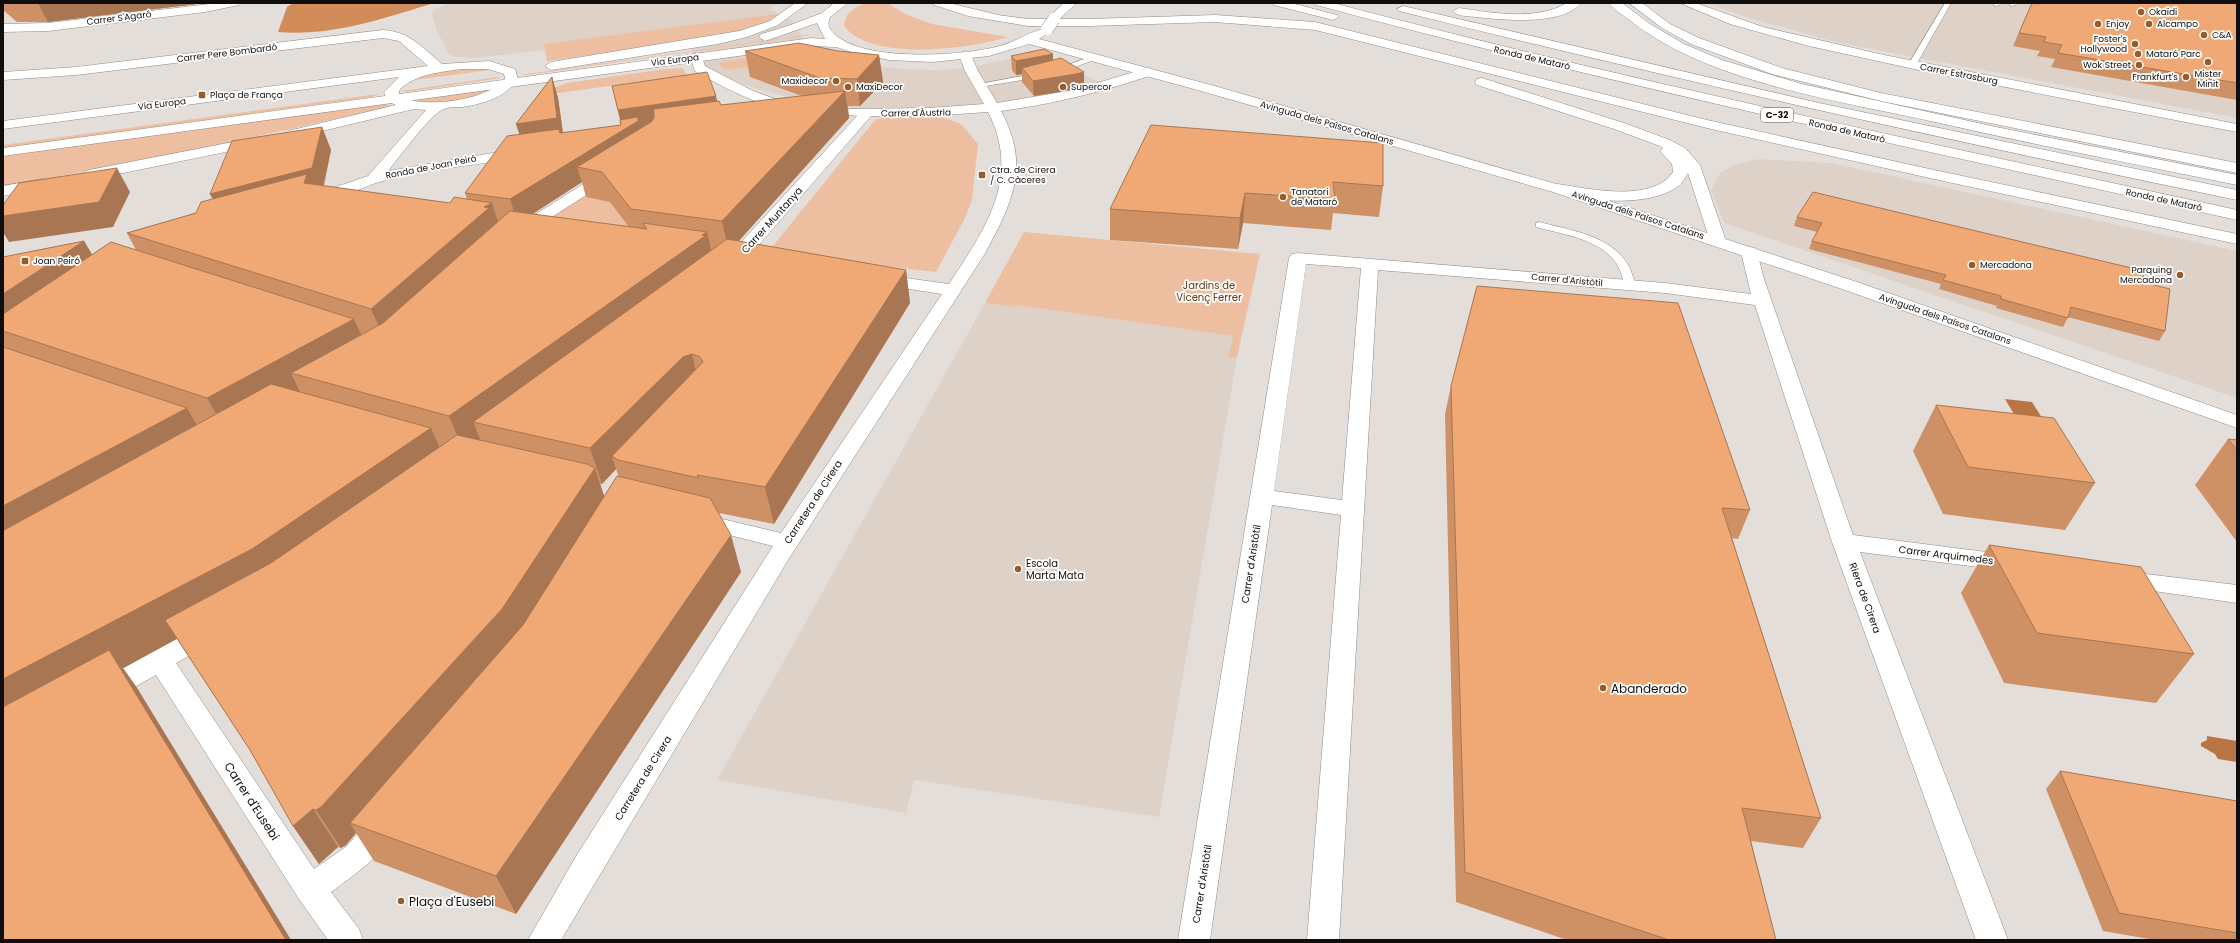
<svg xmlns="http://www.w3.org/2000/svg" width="2240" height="943" viewBox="0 0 2240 943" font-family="Poppins,sans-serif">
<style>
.built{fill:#ded1c8}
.green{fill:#edbfa0}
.forest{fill:#d28c5a}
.water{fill:#b87442}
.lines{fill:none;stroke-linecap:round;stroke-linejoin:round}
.service-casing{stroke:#908b87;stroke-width:1}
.minor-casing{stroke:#908b87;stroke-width:1}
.tertiary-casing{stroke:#908b87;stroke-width:1}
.motorway-casing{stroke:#908b87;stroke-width:1}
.service{fill:#fff;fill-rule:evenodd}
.minor{fill:#fff;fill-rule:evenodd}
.tertiary{fill:#fff;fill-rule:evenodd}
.motorway{fill:#fff;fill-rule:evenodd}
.tertiary-bridge-casing{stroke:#908b87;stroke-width:13;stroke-linecap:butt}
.tertiary-bridge{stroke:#fff;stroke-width:12}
.wall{fill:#ce9065;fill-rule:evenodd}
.shaded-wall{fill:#a87652}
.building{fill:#f0a875;stroke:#a87652}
.poi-dot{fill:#9c5a27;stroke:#fff;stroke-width:1.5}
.labels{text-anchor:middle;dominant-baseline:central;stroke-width:3.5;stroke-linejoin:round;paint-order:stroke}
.far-poi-label{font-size:9px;fill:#100e0d;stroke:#fff;text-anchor:start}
.far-street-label{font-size:9px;fill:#100e0d;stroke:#fff}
.shield{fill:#fff;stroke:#585656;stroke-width:1}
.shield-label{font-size:9px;font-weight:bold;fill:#100e0d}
.street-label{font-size:10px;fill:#100e0d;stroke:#fff}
.park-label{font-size:10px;fill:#673813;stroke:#fff}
.poi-label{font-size:10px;fill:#100e0d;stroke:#fff;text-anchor:start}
.near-poi-label{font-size:12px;fill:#100e0d;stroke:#fff;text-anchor:start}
.near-street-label{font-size:12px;fill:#100e0d;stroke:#fff}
</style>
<rect width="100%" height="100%" fill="#e4deda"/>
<path class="built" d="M451,3h331l-13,6 22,10 19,29 46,15 47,6 34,1 30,-2 51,-11 60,15 21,10 -41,11 -58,11 -74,6 -77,-1 -35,-5 -60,-16 -55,-20 -14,-34 -211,24 -18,-1 -7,-3 -12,-23 -5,-17 2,-5z
M1707,3h530v115l-397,-75 -91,-25z
M1759,159l72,4 406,88v147l-513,-175 -13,-33 9,-17 13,-8z
M985,303l29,4 2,-2 217,31 -4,21h8l-78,460 -245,-37 -8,33 -189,-33z"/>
<path class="green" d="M865,3h23l17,11 27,10 75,13c-37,12 -136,25 -163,-11 1,-13 10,-18 21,-23z
M785,13l-30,15 -41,10 -167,23 -3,-17z
M805,35h6l-284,40h-7z
M805,49l18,7 -98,14 -7,-7z
M472,68l18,2 -76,10c18,-8 38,-10 58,-12z
M682,68l5,7 -128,18h-4l-2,-5 14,-5 99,-14z
M497,77l4,1 -94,14 -5,-1z
M492,89c-21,11 -56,18 -79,10z
M378,94h1l-7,3 -369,51v-3z
M376,104l17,2 -206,46 -184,35v-32z
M887,116l54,1 20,7 17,20 -6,56 -8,20 -28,52 -168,-20 107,-132z
M580,196l30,5 28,37 -98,-15z
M1024,232l236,22 -23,103h-9l5,-21 -217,-31 -2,2 -29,-4z"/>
<path class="forest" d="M293,3h141c-49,15 -104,34 -156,29l9,-25z"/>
<path class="water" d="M2005,399l27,3 17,27 -28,-3z
M2207,736l30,5v21l-19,-3 -3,-5 -14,-8v-3l6,-3z"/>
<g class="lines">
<defs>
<path id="service" d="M1945,3h6l-35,62 -7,2 -1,-2z
M1993,3h6l1,2 -5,1z
M2009,3h6l1,2 -5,1z
M1092,56l7,2 -37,14 -7,-2z
M1038,73l4,2 -1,2 -62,10 -4,-2z
M1539,222c30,8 72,13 89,43 4,6 5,14 8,20l-5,3 -4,-1c-6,-9 -6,-20 -14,-28 -18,-21 -52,-25 -77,-32v-4z"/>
<path id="minor" d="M218,3h23l-2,2 -34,7 -157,19 -45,1v-8l45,-1z
M1609,3h13l28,21 34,20 38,16 80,24 194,43 241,48v10c-101,-21 -202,-40 -302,-63 -94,-21 -225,-39 -303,-100 -7,-6 -17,-11 -23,-19z
M1680,3h16l67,24 121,28 353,69v8l-309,-60 -119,-26 -79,-22z
M383,30c28,2 38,17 59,34l47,-3 26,8 3,10c-12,18 -35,25 -56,28 -6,0 -13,0 -18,2 -12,3 -46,50 -56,62l134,-23 7,4 -2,3c-49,12 -102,12 -151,28 -15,5 -49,22 -64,18l-2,-3 2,-3 56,-19 58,-66 -12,-1 -121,29 -7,-4 2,-3 108,-26 -9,-4 -3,-9 15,-15 -396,52v-8l425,-55 -29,-25 -16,-3 -307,37 -73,5v-8l73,-5zM462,69h26l16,5 1,5c-19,22 -81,30 -107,17l2,-7c17,-15 40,-17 62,-20z
M965,51l6,4 7,16 19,32 77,-13 73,-22 6,4 -1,3c-50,17 -99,29 -151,36 30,55 11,93 -17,144l-196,305 -227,380h-33l47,-82 198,-312 -84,-21 -4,-5 4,-5 8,-2 84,20 161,-239 -65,-10 -6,-1 -3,-4 3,-4 6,-1 72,10c36,-55 73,-106 39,-172l-59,4h-58l-128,147 -13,6 -6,-1 -3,-4 136,-148 -8,-1 -2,-3 2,-3 80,-1 55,-4 -19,-33 -6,-16z
M696,53l6,4 3,9 46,24 24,9 28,5 2,3c-13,18 -96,-27 -110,-36l-5,-14z
M259,137l5,1 2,3 -2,3 -175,36 -5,-2 -3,-3 3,-3 5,-2z
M609,169l5,2 3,3 -3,3 -90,58h-12l-2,-3 2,-3 92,-58z
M43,179l5,2 3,3 -3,3 -45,9v-10z
M1749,247l6,1 2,4 7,27 89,256 157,20 9,2 3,6 -3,6 -9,2 -150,-19 148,388h-32l-144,-398 -77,-237 -90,-12 -287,-23 -39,670h-32l34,-425 -69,-10 -62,435h-32l111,-682 3,-4 6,-1 367,30 86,11 -10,-42 2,-4zM1306,264l55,4 -19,232 -68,-9z
M2121,571l116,14v18l-125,-18 -3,-6 3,-6z
M209,624l9,2 4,7 -4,7 -42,23 138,206 33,-23 26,-30 11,-4 11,4 4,9c-15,30 -42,48 -68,67l28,37 4,11h-35l-29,-41 -143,-224 -43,24 -10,3 -10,-3 -4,-7 4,-7 107,-59z"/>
<path id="tertiary" d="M834,3h14l-18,14c-5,10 3,17 11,22 33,22 122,17 159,7 14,-4 28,-13 42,-17l6,4 -9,6 172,46 352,101 291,95 383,134v13l-395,-139 -289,-97 -352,-101 -172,-47 -40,12 -56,6 -44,-2 -34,-7 -19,-6 -24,-1 -809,110v-8l809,-110 13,1 -8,-16 -52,18 -6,-4 2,-3 27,-8 34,-13z
M1064,3h13l-19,17h-8l-2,-2 2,-2z"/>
<path id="motorway" d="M795,3h13l-30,22 -31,12 -29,7 -167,26 -6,-4 6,-4 188,-31 31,-10z
M932,3h17l49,12 30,4h61l126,-4 100,7 392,98 227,50 303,64v10l-303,-65 -227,-51 -392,-98 -100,-8 -126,4h-61l-60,-10 -34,-11z
M1272,3h19l46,12 2,2 -6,3 -59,-15z
M1314,3h19c299,79 602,141 904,207v10c-308,-69 -616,-133 -921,-215z
M1567,3h14c-18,23 -79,17 -105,14 -6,-1 -19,0 -23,-6l6,-3c33,5 78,13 108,-5z
M1629,3h13l28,21 29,14 83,30 99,25 356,70v10l-356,-72 -109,-27 -81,-30 -29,-16z
M1403,6l416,97 418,87v10c-281,-58 -560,-120 -838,-189l-2,-2z
M1482,78l142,45 46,17 15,8 15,17 26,76 -2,4h-12l-2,-4 -22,-68c-3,5 -6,11 -11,14 -30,21 -91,14 -124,5l-3,-3 3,-3 5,-2c32,5 94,19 115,-12l-1,-8 -12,-13 3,-3 -3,-2 -46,-17 -137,-44 -2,-3 2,-3z"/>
</defs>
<use href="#service" class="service-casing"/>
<use href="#minor" class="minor-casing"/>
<use href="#tertiary" class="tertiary-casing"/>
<use href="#motorway" class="motorway-casing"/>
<use href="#service" class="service"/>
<use href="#minor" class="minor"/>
<use href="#tertiary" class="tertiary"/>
<use href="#motorway" class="motorway"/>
<defs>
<path id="tertiary-bridge" d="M1047,29l7,-10"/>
</defs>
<use href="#tertiary-bridge" class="tertiary-bridge-casing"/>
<use href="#tertiary-bridge" class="tertiary-bridge"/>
</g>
<path class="wall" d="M3,3h202l-157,19h-31l-14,-12z
M2032,3l6,1v-1h199v97l-186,-33 4,-8 -18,-3 3,-5 -27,-5z
M745,51h93l41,4 4,27 -23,24h-12l1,12 -111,123 168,29 4,33 -136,221 -55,-11 22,59 -225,342 -142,-53 -18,-28 -10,12 -5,3 -3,-1 -19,17 -26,-38 -43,-76 -73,-111 -54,29 14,20 154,252h-288v-683l81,-16 8,14 44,-5 -9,-17 69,-20 17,-14 109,-72 9,23 -7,36 126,17 17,-4 -2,-6 55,-59 -4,-10 36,-47 6,21 5,35 58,-8 -9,-39 105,15 4,4 81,-9 -52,-19zM582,182l4,15 24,5 19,25 -96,-13zM616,469l3,8 -15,20 -4,-13h2z
M1053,54v6l31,26 -7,3 -43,7 -12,-14v-8l-6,1 -4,-5 -1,-14z
M1151,125l232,61 -4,31 -46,-4 -2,17 -88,-7 -5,26 -128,-9v-31z
M1797,217l346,65 22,49 -6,10 -91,-24 -5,10 -67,-19 1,-2 -58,-17 2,-5 -132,-35 3,-8 5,-9 -23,-6z
M1451,386l299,124 -12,29 -6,-1 89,280 -18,30 -52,-7 25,99h-209l-111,-38 -11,-488z
M1936,405l159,78 -30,47 -122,-16 -30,-63z
M2228,439l9,1v102l-42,-57z
M1989,545l205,109 -38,49 -152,-20 -43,-90z
M2060,771l177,30v139h-82l-52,-9 -57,-142z"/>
<path class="shaded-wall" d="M38,3h167l-157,19z
M1053,54v14h-31v6l-6,1v-14z
M879,55l4,27 -23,24 -3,-27z
M1084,72v14l-7,3 -43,7 -1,-15z
M552,77l6,21 6,42 -41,6 -7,-22z
M845,91l4,27 -120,134 -7,-31z
M716,96l5,22 -144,49 5,15 -64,41 -8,-24 113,-69 -5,-20z
M322,127l9,23 -9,41 -100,27 -12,-24z
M117,168l13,24 -17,35 -104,15 -6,-10v-16z
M1245,193l-2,30 -5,26 2,-31z
M492,203l10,31 -116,108 -15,-33 113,-102z
M707,232l7,32 -241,158 7,17 -16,12 -15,-35z
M84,241l19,32 -100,58v-37z
M906,270l4,33 -136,221 -9,-37z
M354,319l15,33 -78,21 9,19 -73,41 -20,-35z
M692,354l8,35 -88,67 4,13 -14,15 -12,-36 93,-91z
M187,408l20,35 -204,114v-51z
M431,428l16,36 -174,122 -150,82 14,20 154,252h-5l-283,-206v-55z
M595,468l12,37 -88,142 -169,176 6,10 -10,12 -5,3 -25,-38z
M731,535l10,37 -225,342 -20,-38z
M313,809l25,38 -19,17 -26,-38z"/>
<path class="building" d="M2032,3l7,1v-1h198v80l-179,-30 4,-8 -18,-3 2,-5 -27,-4z
M799,43l39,8 41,4 -22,24 -37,-1 -75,-27z
M1044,49l9,5 -37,7 -5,-5z
M1061,58l23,14 -8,2 -43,7 -11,-13z
M707,72l9,24 -98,14 -6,-24z
M552,77l5,41 -41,6z
M845,91l-123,130 -91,-12 -29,-37 -25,-5 74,-45 3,-4v-9l65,-8 2,4z
M638,117v4l-128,78 -45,-6 42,-57 52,-7 1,4 61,-8 -1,-5z
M1151,125l232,18v43l-50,-4 2,17 -90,-6 -5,25 -130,-9z
M322,127l-10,41 -102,26 22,-53z
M117,168l-18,34 -96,14v-11l16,-22z
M307,174l-3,9 146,20 4,-6 38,6 -8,4 5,1 -118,101 -244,-76 69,-20 5,-11z
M1813,192l331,79 -1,11 27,7 -5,42 -94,-24 -3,11 -67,-19v-3l-58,-16 3,-5 -134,-34 10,-18 -25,-6z
M510,211l137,18 -4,-6 64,9 -5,3 3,1 -256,180 -158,-43 92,-50z
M727,239l179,31 -141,217 -68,-12 2,3 -81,-18 -6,-4 91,-94 -3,-5 -8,-3 -9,3 -93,91 -117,-26z
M84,241l-81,53v-37z
M111,242l243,77 -147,79 -204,-67v-17z
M1477,286l201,17 72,207 -28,-2 99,310 -79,-10 34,132h-107l-204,-68 -14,-486z
M3,347l184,61 -184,98z
M271,384l160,44 -179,121 -249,130v-148l3,-2z
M1936,405l118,13 41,65 -127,-16z
M457,435l130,29 8,4 -93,141 -181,198 -5,3 -3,-1 -20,17 -43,-76 -85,-130 106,-57z
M2228,439l9,1v10z
M617,476l93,22 21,37 -235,341 -146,-53 173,-198z
M1989,545l152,22 53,87 -157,-21z
M109,650l177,290h-283v-233z
M2060,771l177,30v132l-118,-20z"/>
<g class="poi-dot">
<circle cx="2141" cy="12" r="4"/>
<circle cx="2098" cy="24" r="4"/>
<circle cx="2149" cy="24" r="4"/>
<circle cx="2204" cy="35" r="4"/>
<circle cx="2135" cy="44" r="4"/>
<circle cx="2138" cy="54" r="4"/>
<circle cx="2208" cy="62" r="4"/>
<circle cx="2139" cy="65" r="4"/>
<circle cx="2186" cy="77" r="4"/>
<circle cx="836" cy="81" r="4"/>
<circle cx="848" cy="87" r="4"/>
<circle cx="1063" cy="87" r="4"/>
<rect x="198" y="91" width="8" height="8" rx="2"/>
<rect x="978" y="171" width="8" height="8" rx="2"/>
<circle cx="1283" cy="197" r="4"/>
<rect x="21" y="257" width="8" height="8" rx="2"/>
<circle cx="1972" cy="265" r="4"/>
<circle cx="2180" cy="275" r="4"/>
<circle cx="1018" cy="569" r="4"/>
<circle cx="1603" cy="688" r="4"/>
<circle cx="401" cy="901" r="4"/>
</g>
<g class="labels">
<g class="far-poi-label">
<text x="2149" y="12">Okaïdi</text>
<text x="2106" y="24">Enjoy</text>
<text x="2157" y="24">Alcampo</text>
<text x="2212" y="35">C&amp;A</text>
<text x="2127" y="39" text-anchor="end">Foster's<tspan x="2127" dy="10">Hollywood</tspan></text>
<text x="2146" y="54">Mataró Parc</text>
<text x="2131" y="65" text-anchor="end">Wok Street</text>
<text x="2208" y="74" text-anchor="middle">Mister<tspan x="2208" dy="10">Minit</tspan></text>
<text x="2178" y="77" text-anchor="end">Frankfurt's</text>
<text x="828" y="81" text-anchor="end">Maxidecor</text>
<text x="856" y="87">MaxiDecor</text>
<text x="1071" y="87">Supercor</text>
<text x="210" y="95">Plaça de França</text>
<text x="990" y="170">Ctra. de Cirera<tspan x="990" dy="10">/ C. Càceres</tspan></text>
<text x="1291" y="192">Tanatori<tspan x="1291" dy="10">de Mataró</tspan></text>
<text x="33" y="261">Joan Peiró</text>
<text x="1980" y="265">Mercadona</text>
<text x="2172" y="270" text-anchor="end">Parquing<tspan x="2172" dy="10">Mercadona</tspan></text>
</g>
<g class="far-street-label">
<text transform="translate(119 18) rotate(-7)">Carrer S'Agaró</text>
<text transform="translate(227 53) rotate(-7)">Carrer Pere Bombardó</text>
<text transform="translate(1532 58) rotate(13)">Ronda de Mataró</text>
<text transform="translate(675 60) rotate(-7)">Via Europa</text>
<text transform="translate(1959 74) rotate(11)">Carrer Estrasburg</text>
<text transform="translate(162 104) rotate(-7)">Via Europa</text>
<text transform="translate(916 113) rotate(-1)">Carrer d'Àustria</text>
<text transform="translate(1327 123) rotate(16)">Avinguda dels Països Catalans</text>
<text transform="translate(1847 131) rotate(13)">Ronda de Mataró</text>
<text transform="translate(431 167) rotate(-11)">Ronda de Joan Peiró</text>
<text transform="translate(2164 200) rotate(12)">Ronda de Mataró</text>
<text transform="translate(1638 215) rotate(18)">Avinguda dels Països Catalans</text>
<text transform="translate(1567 280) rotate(5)">Carrer d'Aristòtil</text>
<text transform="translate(1945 319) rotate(19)">Avinguda dels Països Catalans</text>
</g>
<rect class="shield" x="1761" y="108" width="32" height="14" rx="3"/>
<g class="shield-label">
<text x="1777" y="115">C-32</text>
</g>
<g class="street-label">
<text transform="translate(772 220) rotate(-48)">Carrer Muntanya</text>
<text transform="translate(813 502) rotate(-57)">Carretera de Cirera</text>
<text transform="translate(1946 555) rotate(7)">Carrer Arquímedes</text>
<text transform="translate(1251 564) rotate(-81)">Carrer d'Aristòtil</text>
<text transform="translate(1865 598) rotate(70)">Riera de Cirera</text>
<text transform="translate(643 778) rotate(-58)">Carretera de Cirera</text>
<text transform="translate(1202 884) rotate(-81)">Carrer d'Aristòtil</text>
</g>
<g class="park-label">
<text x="1209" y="285">Jardins de<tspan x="1209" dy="12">Vicenç Ferrer</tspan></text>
</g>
<g class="poi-label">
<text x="1026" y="563">Escola<tspan x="1026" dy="12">Marta Mata</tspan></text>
</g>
<g class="near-poi-label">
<text x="1611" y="688">Abanderado</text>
<text x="409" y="901">Plaça d'Eusebi</text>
</g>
<g class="near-street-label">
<text transform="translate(252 801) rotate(57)">Carrer d'Eusebi</text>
</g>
</g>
<rect width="2240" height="943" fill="none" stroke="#100e0d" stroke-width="8"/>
</svg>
